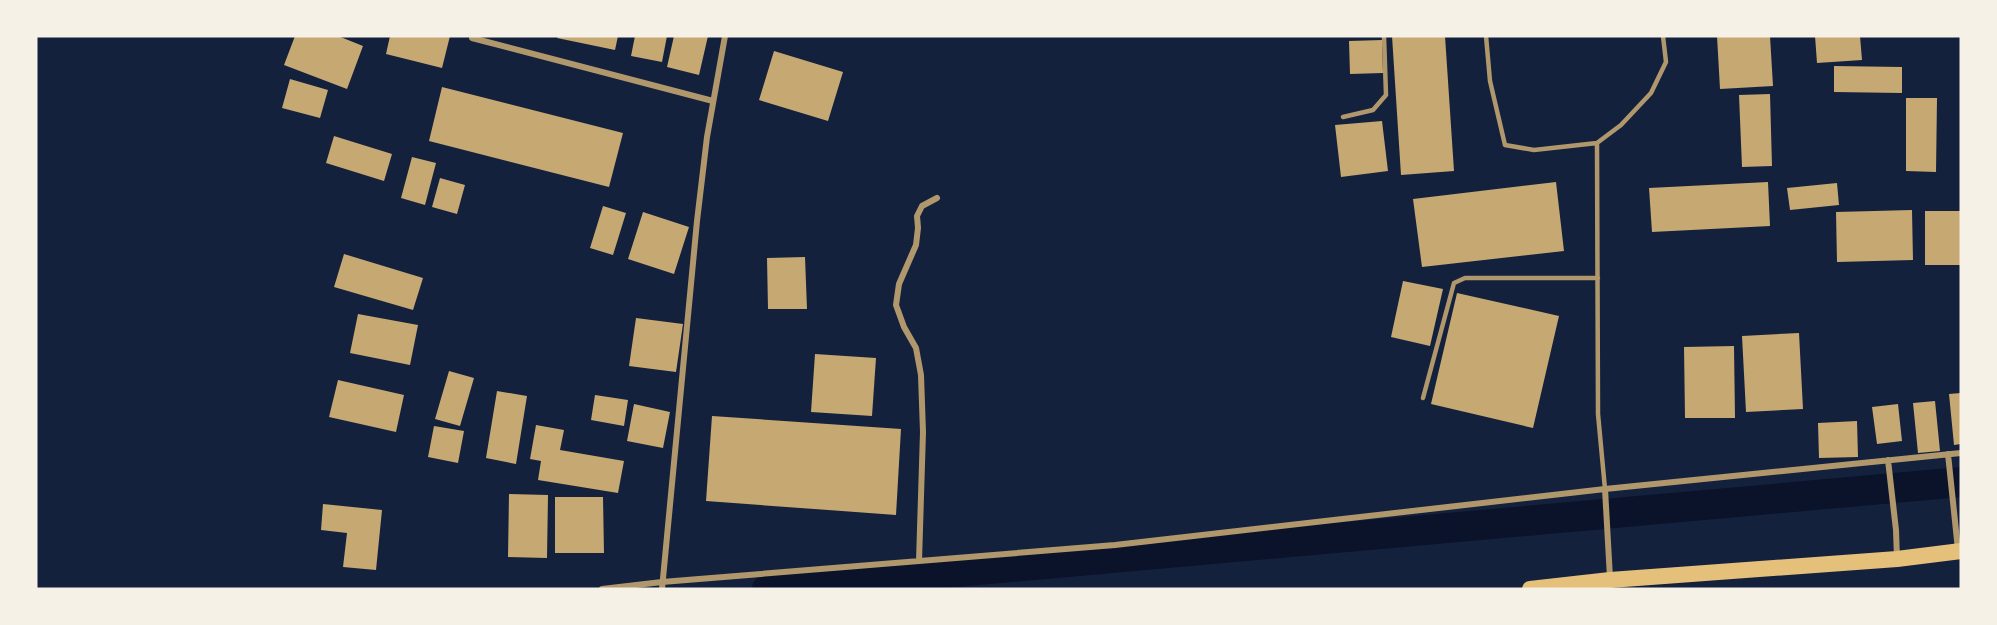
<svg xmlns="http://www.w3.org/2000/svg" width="1997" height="625" viewBox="0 0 1997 625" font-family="'DejaVu Sans',sans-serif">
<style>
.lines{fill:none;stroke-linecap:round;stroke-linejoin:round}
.canal{stroke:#0b132b;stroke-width:30}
.building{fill:#c6a872}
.service{stroke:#b1986c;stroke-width:4.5}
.minor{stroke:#b1986c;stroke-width:6}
.trunk{stroke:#e5c07b;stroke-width:16}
</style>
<rect width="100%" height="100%" fill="#14213d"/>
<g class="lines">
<path class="canal" d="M767,589l1194,-107"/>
</g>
<path class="building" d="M295,36h43l25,10 -16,43 -63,-24z
M390,36h60l-8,32 -56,-14z
M558,36h60l-3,14 -58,-12z
M635,36h32l-5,26 -31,-6z
M674,36h34l-9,39 -32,-8z
M1392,36h53l9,135 -53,4z
M1717,36h53l3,50 -53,3z
M1815,36h45l2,24 -45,3z
M1382,40l1,33 -33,1 -1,-33z
M774,51l69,21 -15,49 -69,-21z
M1834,66l68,1v26l-68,-1z
M290,79l38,11 -8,28 -38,-10z
M442,87l181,46 -14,54 -180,-46z
M1770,94l2,72 -30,1 -3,-72z
M1906,98h31l-1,74 -30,-1z
M1382,121l6,50 -47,6 -6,-52z
M334,136l58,18 -8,27 -58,-18z
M412,157l24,6 -11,42 -24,-7z
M440,178l25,7 -8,29 -25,-7z
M1556,182l8,69 -142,16 -9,-68z
M1768,182l2,44 -118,6 -3,-44z
M1837,183l2,22 -49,5 -3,-22z
M603,206l23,7 -13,42 -23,-7z
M1912,210l1,50 -76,2 -1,-50z
M1925,211h36v54h-36z
M643,212l46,15 -15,47 -46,-15z
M344,254l79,24 -10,32 -79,-23z
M805,257l2,52h-39l-1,-51z
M1403,281l40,8 -13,57 -39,-9z
M1457,293l102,23 -26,112 -102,-24z
M358,314l60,11 -8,40 -60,-12z
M636,318l47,6 -7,48 -47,-6z
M1799,333l4,76 -57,3 -4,-76z
M1734,346l1,72h-50l-1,-71z
M815,354l61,4 -4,58 -61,-4z
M449,371l25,7 -14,48 -25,-7z
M338,380l66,15 -8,37 -67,-15z
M497,391l30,5 -11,68 -30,-6z
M1961,393v51l-7,1 -5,-51z
M595,395l33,5 -4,26 -33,-6z
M1935,401l5,50 -22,2 -5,-50z
M634,404l36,8 -7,36 -36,-7z
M1898,404l4,37 -25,3 -5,-37z
M712,416l189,13 -5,86 -190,-14z
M1857,421l1,36 -39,1 -1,-35z
M536,425l28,5 -4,20 64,11 -6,32 -80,-13 3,-19 -11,-2z
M434,426l30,5 -6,32 -30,-6z
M509,494l39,1 -1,63 -39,-1z
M555,497h48l1,56h-49z
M323,504l59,6 -6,60 -33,-3 4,-34 -26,-3z"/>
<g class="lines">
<path class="service" d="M1486,36l4,45 15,64 29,5 63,-7
M1343,117l30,-7 13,-15 -2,-59
M1423,398l31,-115 11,-5h133
M1605,489l-7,-75 -1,-271 24,-18 30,-32 15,-31 -3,-26"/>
<path class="minor" d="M472,38l241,63
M1948,454l10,96
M1888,460l8,70 1,29
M1605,489l5,89
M919,561l4,-129 -2,-57 -5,-27 -12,-21 -8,-22 3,-21 17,-39 2,-17 -1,-12 5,-10 15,-8
M602,589l60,-7 453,-37 490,-56 356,-36
M662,589l35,-368 10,-84 18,-101"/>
<path class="trunk" d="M1530,589l80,-9 287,-21 64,-8"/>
</g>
<rect width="1997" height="625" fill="none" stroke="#f6f1e7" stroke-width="75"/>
</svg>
